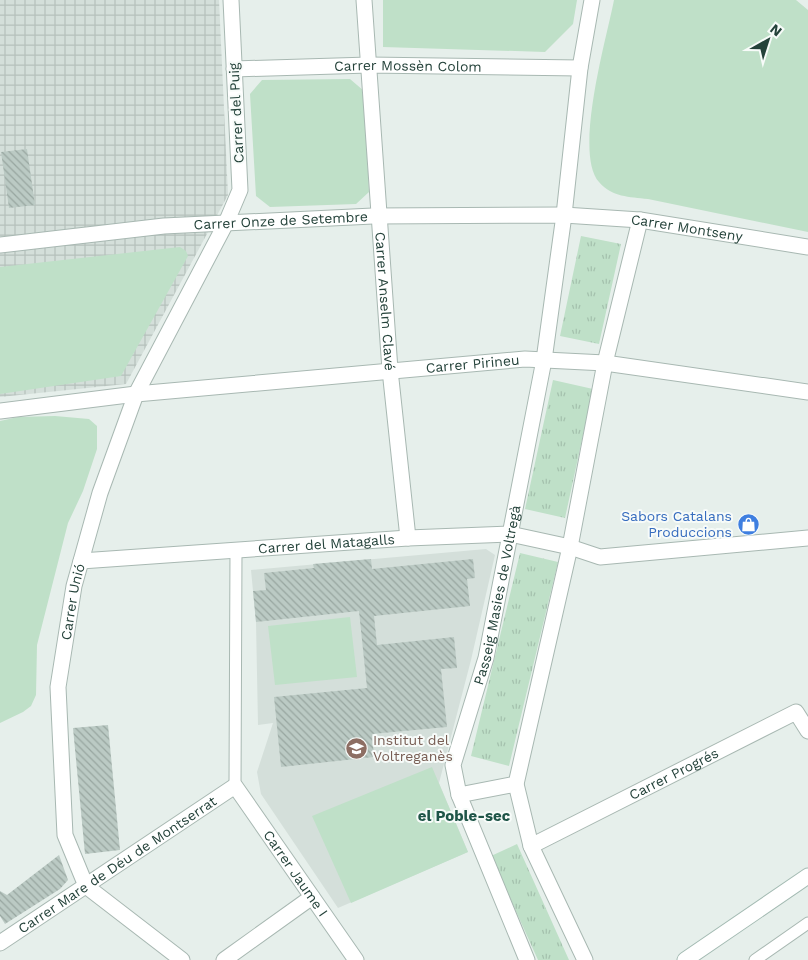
<svg xmlns="http://www.w3.org/2000/svg" width="808" height="960" viewBox="0 0 808 960" font-family="'Work Sans',sans-serif">
<style>
.built{fill:#d4dfda}
.industrial{fill:url(#industrial-grid)}
.grass{fill:#bfe0c8}
.park{fill:url(#park-tufts)}
.building{fill:url(#building-back-hatch)}
.lines{fill:none;stroke-linecap:round;stroke-linejoin:round}
.lane-casing{stroke:#a8b8b2;stroke-width:13}
.street-casing{stroke:#a8b8b2;stroke-width:17}
.secondary-casing{stroke:#a4bbb3;stroke-width:17}
.lane{stroke:#fff;stroke-width:11}
.street{stroke:#fff;stroke-width:15}
.secondary{stroke:#fff;stroke-width:15}
.labels{text-anchor:middle;dominant-baseline:central;stroke-width:4;stroke-linejoin:round;paint-order:stroke}
.street-label{font-size:14px;fill:#24423a;stroke:#f7fbf9}
.shop-label{font-size:14px;fill:#366cbe;stroke:#f7fbf9;text-anchor:end}
.education-label{font-size:14px;fill:#785e54;stroke:#f7fbf9;text-anchor:start}
.neighbourhood-label{font-size:15px;font-weight:bold;fill:#1f5548;stroke:#f7fbf9}
</style>
<defs>
<pattern id="industrial-grid" width="8" height="8" patternUnits="userSpaceOnUse" patternTransform="scale(1.25)"><rect width="8" height="8" fill="#d4dfda"/><path d="M0 4h8M4 0v8" fill="none" stroke="#b6c1bc"/></pattern>
<pattern id="park-tufts" width="24" height="20" patternUnits="userSpaceOnUse" patternTransform="scale(1.25)"><rect width="24" height="20" fill="#bfe0c8"/><path d="M3 7l-1-3M5 7V3M7 7l1-3M15 17l-1-3M17 17v-4M19 17l1-3" fill="none" stroke="#a4c1ad"/></pattern>
<pattern id="building-back-hatch" width="6" height="6" patternUnits="userSpaceOnUse" patternTransform="scale(1.25)"><rect width="6" height="6" fill="#bbcac4"/><path d="M-1 5l2 2M0 0l6 6M5-1l2 2" fill="none" stroke="#98a6a0"/></pattern>
</defs>
<rect width="100%" height="100%" fill="#e6efeb"/>
<path class="built" d="M486,549l9,6 -24,105 -32,123 29,69 -130,56 -77,-114 -4,-22 16,-49 -15,2 -2,-103 -5,-52z"/>
<path class="industrial" d="M0,0h219l9,195 -102,189 -126,13z"/>
<path class="grass" d="M383,0h194l-4,24 -28,28 -162,-5z
M614,0h182l12,10v222l-160,-33c-19,-2 -36,-2 -49,-17 -26,-29 8,-145 15,-182z
M350,79l14,12 5,101 -13,12 -86,3 -14,-11 -6,-102 12,-14z
M180,247l6,4 2,5 -67,120 -121,18v-127z
M55,416l34,3 8,7v23l-14,42 -15,32 -31,122 -1,50 -5,11 -8,6 -23,11v-302l18,-4z
M350,617l7,60 -82,8 -7,-59z
M432,767l36,85 -117,51 -39,-87z"/>
<path class="park" d="M581,236l40,8 -22,100 -39,-8z
M553,380l40,9 -28,129 -40,-9z
M520,553l38,9 -49,204 -38,-10z
M517,844l52,116h-31l-47,-104z"/>
<path class="building" d="M27,149l8,56 -26,3 -8,-56z
M371,559l1,10 101,-10 2,19 -8,1 3,27 -96,10 3,29 77,-8 3,31 -16,1 6,58 -75,7 2,23 -93,10 -7,-70 93,-9 -8,-77 -103,11 -3,-31 13,-1 -2,-17 50,-5 -1,-4z
M108,725l12,125 -35,4 -12,-126z
M59,855l9,25 -8,9 -55,35 -5,-8v-25l7,4z"/>
<g class="lines">
<defs>
<path id="lane" d="M235,786l1,-236
M755,960l53,-37"/>
<g id="street">
<path id="s1" d="M364,0l26,370 18,168"/>
<path id="s2" d="M234,69l135,-4 211,3"/>
<path id="s3" d="M0,245l164,-19 209,-10 191,-1 76,5 168,27"/>
<path id="s4" d="M0,411l136,-17 389,-35 80,4 203,29"/>
<path id="s5" d="M81,561l327,-23 102,-4 60,13 30,10 208,-19"/>
<path d="M459,795l57,-11"/>
<path id="s6" d="M531,846l265,-134 12,19"/>
<path id="s7" d="M0,943l235,-157 121,174"/>
<path id="s8" d="M182,960l-96,-74 -21,-51 -7,-148 16,-101 26,-93 36,-99 90,-171 14,-33 -9,-190"/>
<path d="M224,960l88,-63"/>
<path id="s9" d="M527,960l-68,-165 -6,-30 33,-107 58,-298 20,-145 16,-147 12,-68"/>
<path d="M585,960l-54,-114 -15,-62 54,-237 35,-184 35,-143"/>
</g>
<path id="secondary" d="M685,960l123,-84"/>
</defs>
<use href="#lane" class="lane-casing"/>
<use href="#street" class="street-casing"/>
<use href="#secondary" class="secondary-casing"/>
<use href="#lane" class="lane"/>
<use href="#street" class="street"/>
<use href="#secondary" class="secondary"/>
</g>
<defs>
<symbol id="shop-disc" viewBox="-11 -11 22 22"><circle r="9.5" fill="#3f7fe0" stroke="#f7fbf9"/><path d="M-5-2.5h2.3a2.7 3.5 0 0 1 5.4 0H5L5.5 6h-11ZM-1.5-2.5h3a1.5 2.3 0 0 0-3 0Z" fill="#fff"/></symbol>
<symbol id="school-disc" viewBox="-11 -11 22 22"><circle r="9.5" fill="#8d6e63" stroke="#f7fbf9"/><path d="M0-5L7-2L0 1L-7-2ZM-4 1L0 2.5L4 1V4Q0 6-4 4Z" fill="#fff"/></symbol>
</defs>
<g fill-rule="evenodd">
<use href="#shop-disc" x="736" y="512" width="25" height="25"/>
<use href="#school-disc" x="344" y="736" width="25" height="25"/>
</g>
<g class="labels">
<g class="street-label">
<text stroke="none"><textPath href="#s2" startOffset="174">Carrer Mossèn Colom</textPath></text>
<text transform="translate(236 113) rotate(-93)">Carrer del Puig</text>
<text stroke="none"><textPath href="#s3" startOffset="282">Carrer Onze de Setembre</textPath></text>
<text stroke="none"><textPath href="#s3" startOffset="689">Carrer Montseny</textPath></text>
<text stroke="none"><textPath href="#s1" startOffset="302">Carrer Anselm Clavé</textPath></text>
<text stroke="none"><textPath href="#s4" startOffset="475">Carrer Pirineu</textPath></text>
<text stroke="none"><textPath href="#s5" startOffset="246">Carrer del Matagalls</textPath></text>
<text stroke="none"><textPath href="#s9" startOffset="385">Passeig Masies de Voltregà</textPath></text>
<text stroke="none"><textPath href="#s8" startOffset="411">Carrer Unió</textPath></text>
<text stroke="none"><textPath href="#s6" startOffset="160">Carrer Progrés</textPath></text>
<text stroke="none"><textPath href="#s7" startOffset="141">Carrer Mare de Déu de Montserrat</textPath></text>
<text stroke="none"><textPath href="#s7" startOffset="389">Carrer Jaume I</textPath></text>
</g>
<g class="shop-label">
<text x="732" y="516">Sabors Catalans<tspan x="732" dy="16">Produccions</tspan></text>
</g>
<g class="education-label">
<text x="373" y="740">Institut del<tspan x="373" dy="16">Voltreganès</tspan></text>
</g>
<g class="neighbourhood-label">
<text x="464" y="816">el Poble-sec</text>
</g>
</g>
<g transform="translate(768 40) rotate(39)" stroke="#f7fbf9" stroke-width="4" paint-order="stroke">
<path d="M0-4L9 19L0 12L-9 19Z" fill="#24423a"/>
<text y="-8" font-size="14" font-weight="bold" text-anchor="middle" fill="#24423a">N</text>
</g>
</svg>
